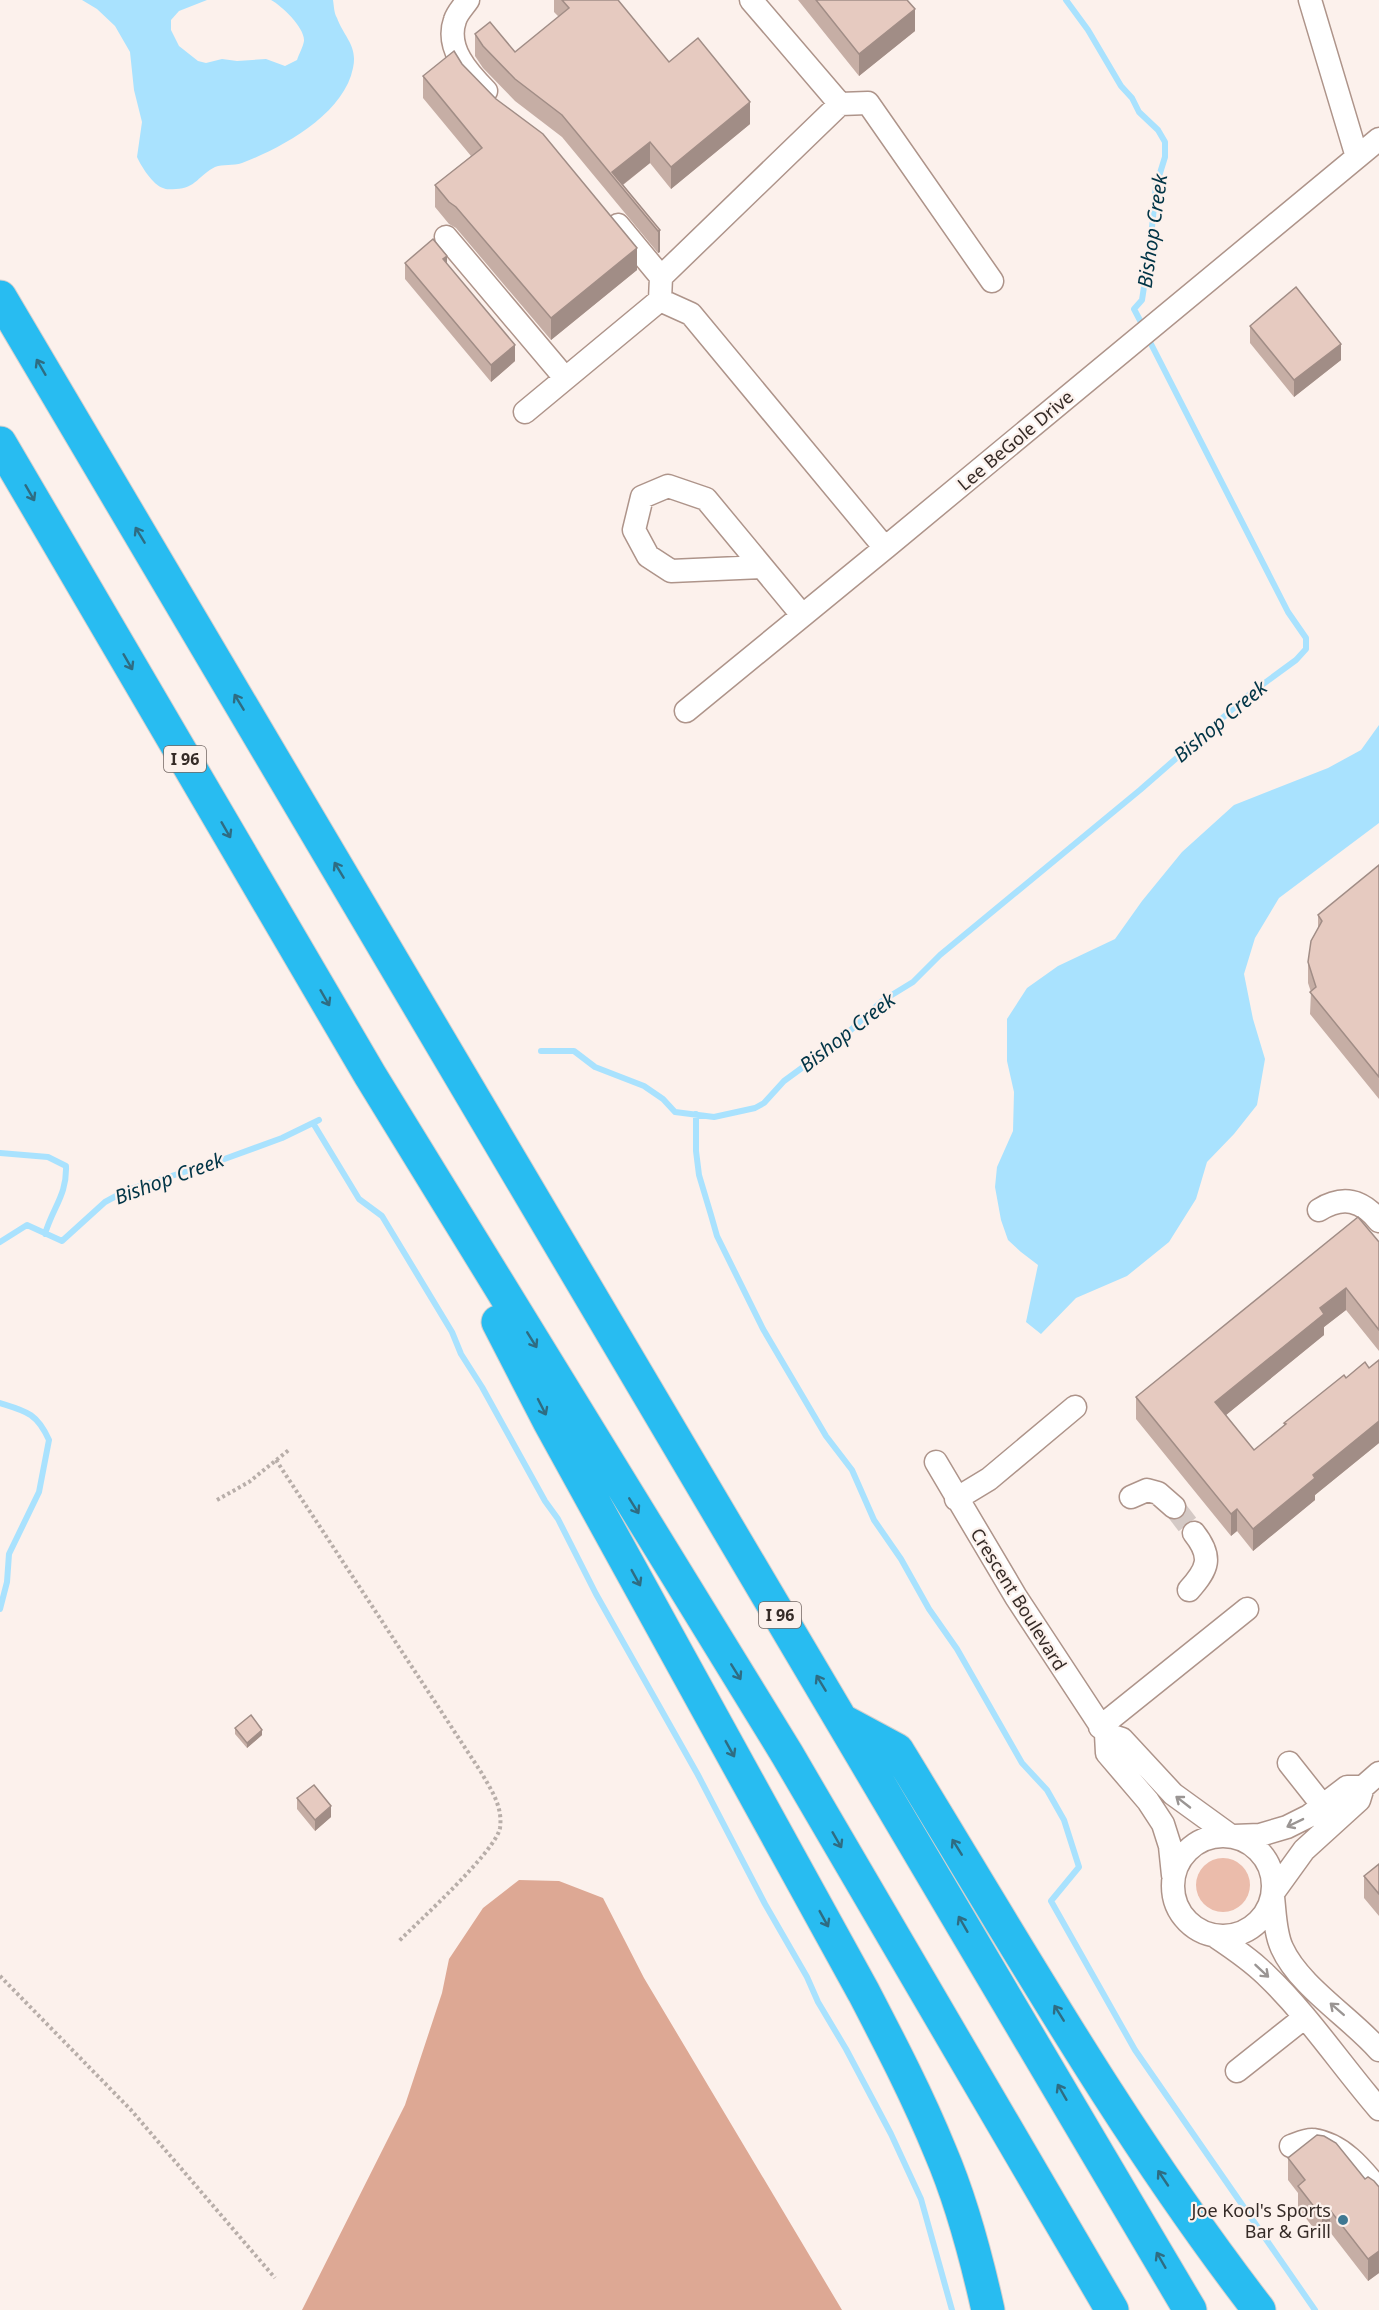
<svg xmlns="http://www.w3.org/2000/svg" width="1379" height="2310" viewBox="0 0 1379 2310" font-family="'Noto Sans',sans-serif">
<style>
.green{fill:#ebbcab}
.forest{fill:#dda894}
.water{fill:#a9e2fe}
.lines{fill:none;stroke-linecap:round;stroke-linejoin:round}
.stream{stroke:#a9e2fe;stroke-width:6}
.minor-tunnel{stroke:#d4c9c5;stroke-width:22;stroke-dasharray:22 11;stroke-linecap:butt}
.minor-casing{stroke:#ae948a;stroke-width:25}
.highway-casing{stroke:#d3d0cf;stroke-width:35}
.path{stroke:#b8aea9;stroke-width:4;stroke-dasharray:3 3;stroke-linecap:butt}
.minor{stroke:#fff;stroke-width:22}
.highway{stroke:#28bcf1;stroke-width:33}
.wall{fill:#c6aea5}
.shaded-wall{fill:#a18d86}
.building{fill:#e6cac0;stroke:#a18d86;stroke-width:1.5}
.oneway{stroke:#2f6c82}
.oneway2{stroke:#9a9593}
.poi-dot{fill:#3f7892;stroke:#fcf1ec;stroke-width:2}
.labels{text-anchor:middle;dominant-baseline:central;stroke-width:4.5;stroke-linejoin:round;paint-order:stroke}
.shield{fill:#fcf1ec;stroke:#716662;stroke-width:1.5}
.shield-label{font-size:16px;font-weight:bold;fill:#352b27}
.street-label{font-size:18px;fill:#352b27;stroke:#fcf1ec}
.poi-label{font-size:18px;fill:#352b27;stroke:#fcf1ec;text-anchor:end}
.water-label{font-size:20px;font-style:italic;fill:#003446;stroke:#fcf1ec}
</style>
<rect width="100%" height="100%" fill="#fcf1ec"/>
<path class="green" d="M1196 1885a27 27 0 1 1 54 0a27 27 0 1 1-54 0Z"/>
<path class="forest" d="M519,1880l40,1 44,17 41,80 198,332h-540l103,-205 37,-112 7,-34 34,-51z"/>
<path class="water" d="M82,0h125l-28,11 -8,9v10l8,16 19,15 8,2 16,-4 15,2 29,-2 19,7 12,-6c2,-6 6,-13 7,-19 1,-13 -22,-35 -33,-41h62c1,6 1,13 4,18 7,19 21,28 16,50 -9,46 -71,80 -111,95 -9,3 -19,1 -27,4 -15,7 -20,22 -39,22 -4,0 -10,1 -13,-1 -10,-3 -22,-22 -26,-31l5,-35 -8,-32 -4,-38 -15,-26 -18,-17z
M1379,725v98l-100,75 -24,40 -11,36 9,45 12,40 -8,46 -23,29 -27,28 -11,37 -27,43 -42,34 -51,22 -35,36 -15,-12 12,-57 -17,-13 -13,-12 -7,-20 -6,-33 2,-20 16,-36 1,-39 -7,-31v-42l20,-31 31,-22 57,-27 27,-38 40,-49 52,-47 94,-37 33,-18z"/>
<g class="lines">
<path class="stream" d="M1066,0l22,30 33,56 11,12 7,14 19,18 7,12v15l-9,29 -6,62 -8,52 -8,9 10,19
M541,1051h33l21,16 49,19 19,13 12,13 39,5 41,-9 9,-5 20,-22 56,-41 42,-39 31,-19 27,-27 200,-165 111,-97 45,-33 10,-11v-11l-18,-26 -140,-274
M696,1114v37l3,24 12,40 6,21 46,93 63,107 26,34 22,50 27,39 28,50 28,40 65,114 25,27 17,30 15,47 -28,34 84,149 180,260
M313,1123l46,76 23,17 70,116 9,22 21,33 63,114 13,18 38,75 102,181 67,129 42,73 11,25 28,47 45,85 30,65 31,111
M0,1153l48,4 18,9c1,29 -13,41 -21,68
M0,1242l27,-17 35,16 43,-39 22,-12 92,-29 63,-23 37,-18
M0,1403c26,8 37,10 49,37l-10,52 -30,62 -2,28 -7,27"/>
<path class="minor-tunnel" d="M1174,1507l20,26"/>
<defs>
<path id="minor" d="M468,0c-4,6 -11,13 -13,20 -10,28 13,53 31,71
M1310,0l47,157
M840,104l28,-1 124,178
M618,225l43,52 -1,23 31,14 194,234 494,-409
M446,237l119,141
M661,277l179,-173 -89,-104
M525,412l135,-112
M762,567l-91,4 -23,-15 -14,-26 8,-33 26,-11 38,13 96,116
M686,711l199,-163
M1319,1210c24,-15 43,-10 60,11
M936,1462l80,135 90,137 1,19 41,48 15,23 7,22 3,29
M1131,1497l16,-7 11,3 16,14
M956,1499l33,-20 86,-72
M1189,1590c19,-21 24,-33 5,-57
M1100,1727l147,-118
M1106,1734l16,5 51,55 58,42
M1289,1763l34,43
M1173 1886a50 50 0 1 1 100 0a50 50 0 1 1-100 0Z
M1234,1836l26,-1 27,-8 22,-11 38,-29h16
M1273,1893l31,-43 55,-50 4,-13 16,-14
M1273,1897c2,17 2,36 9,51 17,38 69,70 97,102
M1215,1936c18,12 36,24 51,39 42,40 75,90 113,134
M1237,2071l68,-54
M1291,2146c6,-2 16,-7 22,-6 29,4 49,29 66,50"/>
<path id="highway" d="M0,297l1190,2013
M0,443l370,632 417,679 325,556
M498,1322l51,99 315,572c27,52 54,104 76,158 22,51 36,105 48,159
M843,1721l54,29c116,189 226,384 362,560"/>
</defs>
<use href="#minor" class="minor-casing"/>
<use href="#highway" class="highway-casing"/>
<path class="path" d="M276,1460l205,312c10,18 22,34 19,56 -4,23 -82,94 -102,114
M217,1500l32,-18 41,-33
M0,1976l131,134 144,168"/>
<use href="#minor" class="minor"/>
<use href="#highway" class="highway"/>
</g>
<path class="wall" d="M554,0h64l51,62 81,62 -79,65 -21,-26 -27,22 37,45v22l-2,1 -96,-116 -47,-36 -32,-33 -8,-12v-22l40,18 44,-35 -5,-5z
M798,0h109l8,31 -56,45z
M462,64l175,206 -86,70 -95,-112 -7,-4 -14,-17v-22l36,-29 -48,-58v-22z
M405,263l42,1 68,97 -24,21 -86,-103z
M1250,326l91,34 -47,37 -44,-54z
M1379,865v234l-69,-85 1,-22 -3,-9v-21l10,-33v-14z
M1379,1242v109l-33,-41 -22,17v8l-98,80 28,35 30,-24v-3l62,-45 23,-10 10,-8v83l-64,52v5l-62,51 -16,-20 -6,5 -95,-117v-22z
M235,1728l27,7 -15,13 -12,-14z
M297,1798l34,19 -16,14 -18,-22z
M1379,1864v52l-15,-18v-22z
M1288,2158l77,21 14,8v86l-11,8 -38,-49 -8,7 -24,-31v-15l-10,-13z"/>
<path class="shaded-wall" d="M915,9v22l-56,45v-22z
M750,102v22l-79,65v-22z
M650,142v21l-29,23 -9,-14z
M660,230v22l-2,1v-22z
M637,248v22l-86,70v-22z
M447,256v16l-4,-13z
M1341,344v16l-47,37v-17z
M515,345v16l-24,21v-17z
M1346,1288v22l-22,17v8l-109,89v-22l105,-94z
M1379,1421v22l-64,52v5l-62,51v-22l60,-54z
M1237,1509v22l-6,5v-22z
M262,1730v5l-15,13v-5z
M331,1806v11l-16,14v-11z
M1330,2210v22l-8,7v-22z
M1379,2251v22l-11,8v-22z"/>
<path class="building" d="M562,0h56l51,62 29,-24 52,64 -79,65 -21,-25 -38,30 48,58 -2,1 -96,-116 -47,-36 -32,-33 -8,-12 15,-12 25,30 54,-44z
M816,0h91l8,9 -56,45z
M454,51l8,13 34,35 47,35 94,114 -86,70 -95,-111 -7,-5 -14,-17 47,-37 -59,-72z
M433,239l14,17 -4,3 72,86 -24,20 -86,-102z
M1296,287l45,57 -47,36 -44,-54z
M1379,865v212l-69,-85 6,-5 -8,-25 3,-21 11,-20 -4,-6z
M1358,1217l21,25v88l-33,-42 -26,20 4,6 -109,88 39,48 32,-26 -2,-1 60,-48 2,3 19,-16 4,6 10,-8v61l-66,54 2,3 -62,51 -16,-20 -6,5 -95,-117z
M251,1715l11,15 -15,13 -12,-15z
M314,1785l17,21 -16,14 -18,-22z
M1379,1864v30l-15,-18z
M1317,2135l7,1 12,7 29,36 3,-2 6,4 5,6v64l-11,8 -38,-49 -8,7 -24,-31 7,-6 -17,-22z"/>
<defs><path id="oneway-shaft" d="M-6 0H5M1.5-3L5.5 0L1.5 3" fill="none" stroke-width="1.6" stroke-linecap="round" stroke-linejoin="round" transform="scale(1.5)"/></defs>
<g class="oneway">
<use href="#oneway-shaft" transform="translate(41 367) rotate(-120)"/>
<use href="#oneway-shaft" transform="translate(30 493) rotate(60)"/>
<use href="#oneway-shaft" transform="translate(140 535) rotate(-121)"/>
<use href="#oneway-shaft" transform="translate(128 662) rotate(60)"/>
<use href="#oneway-shaft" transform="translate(239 702) rotate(-121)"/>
<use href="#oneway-shaft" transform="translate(226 830) rotate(60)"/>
<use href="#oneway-shaft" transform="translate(339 870) rotate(-121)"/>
<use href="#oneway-shaft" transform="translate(325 998) rotate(60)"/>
<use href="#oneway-shaft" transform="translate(532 1340) rotate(58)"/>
<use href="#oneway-shaft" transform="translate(542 1407) rotate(63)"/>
<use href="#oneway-shaft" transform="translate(634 1506) rotate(58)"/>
<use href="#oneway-shaft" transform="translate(636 1578) rotate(61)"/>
<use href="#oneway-shaft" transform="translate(736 1672) rotate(58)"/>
<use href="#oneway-shaft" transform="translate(821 1683) rotate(-121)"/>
<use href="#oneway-shaft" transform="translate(730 1749) rotate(61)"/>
<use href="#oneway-shaft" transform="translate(837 1840) rotate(60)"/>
<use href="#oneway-shaft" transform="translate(957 1847) rotate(-122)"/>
<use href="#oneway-shaft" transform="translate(824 1919) rotate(61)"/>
<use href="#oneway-shaft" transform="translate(963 1924) rotate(-120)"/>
<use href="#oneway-shaft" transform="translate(1059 2013) rotate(-122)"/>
<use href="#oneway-shaft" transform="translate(1062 2092) rotate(-120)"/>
<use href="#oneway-shaft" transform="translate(1163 2178) rotate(-124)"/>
<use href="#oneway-shaft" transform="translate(1161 2260) rotate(-120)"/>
</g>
<g class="oneway2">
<use href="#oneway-shaft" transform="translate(1183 1802) rotate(-142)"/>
<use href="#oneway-shaft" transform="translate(1295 1823) rotate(154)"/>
<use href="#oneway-shaft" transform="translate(1262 1971) rotate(43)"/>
<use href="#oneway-shaft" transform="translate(1337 2009) rotate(-139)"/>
</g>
<circle class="poi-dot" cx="1343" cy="2220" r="6"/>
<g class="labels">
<g class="shield">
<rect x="164" y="746" width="42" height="26" rx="4.5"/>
<rect x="759" y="1602" width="42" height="26" rx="4.5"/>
</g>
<g class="shield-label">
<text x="185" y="759">I 96</text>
<text x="780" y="1615">I 96</text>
</g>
<g class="street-label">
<text transform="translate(1015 440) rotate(-40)">Lee BeGole Drive</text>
<text transform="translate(1019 1599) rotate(58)">Crescent Boulevard</text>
</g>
<g class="poi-label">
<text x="1331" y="2210">Joe Kool's Sports<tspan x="1331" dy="21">Bar &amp; Grill</tspan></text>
</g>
<g class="water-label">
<text transform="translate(1152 231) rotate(-82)">Bishop Creek</text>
<text transform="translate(1220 721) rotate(-40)">Bishop Creek</text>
<text transform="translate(847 1032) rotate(-38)">Bishop Creek</text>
<text transform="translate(169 1178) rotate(-20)">Bishop Creek</text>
</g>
</g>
</svg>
